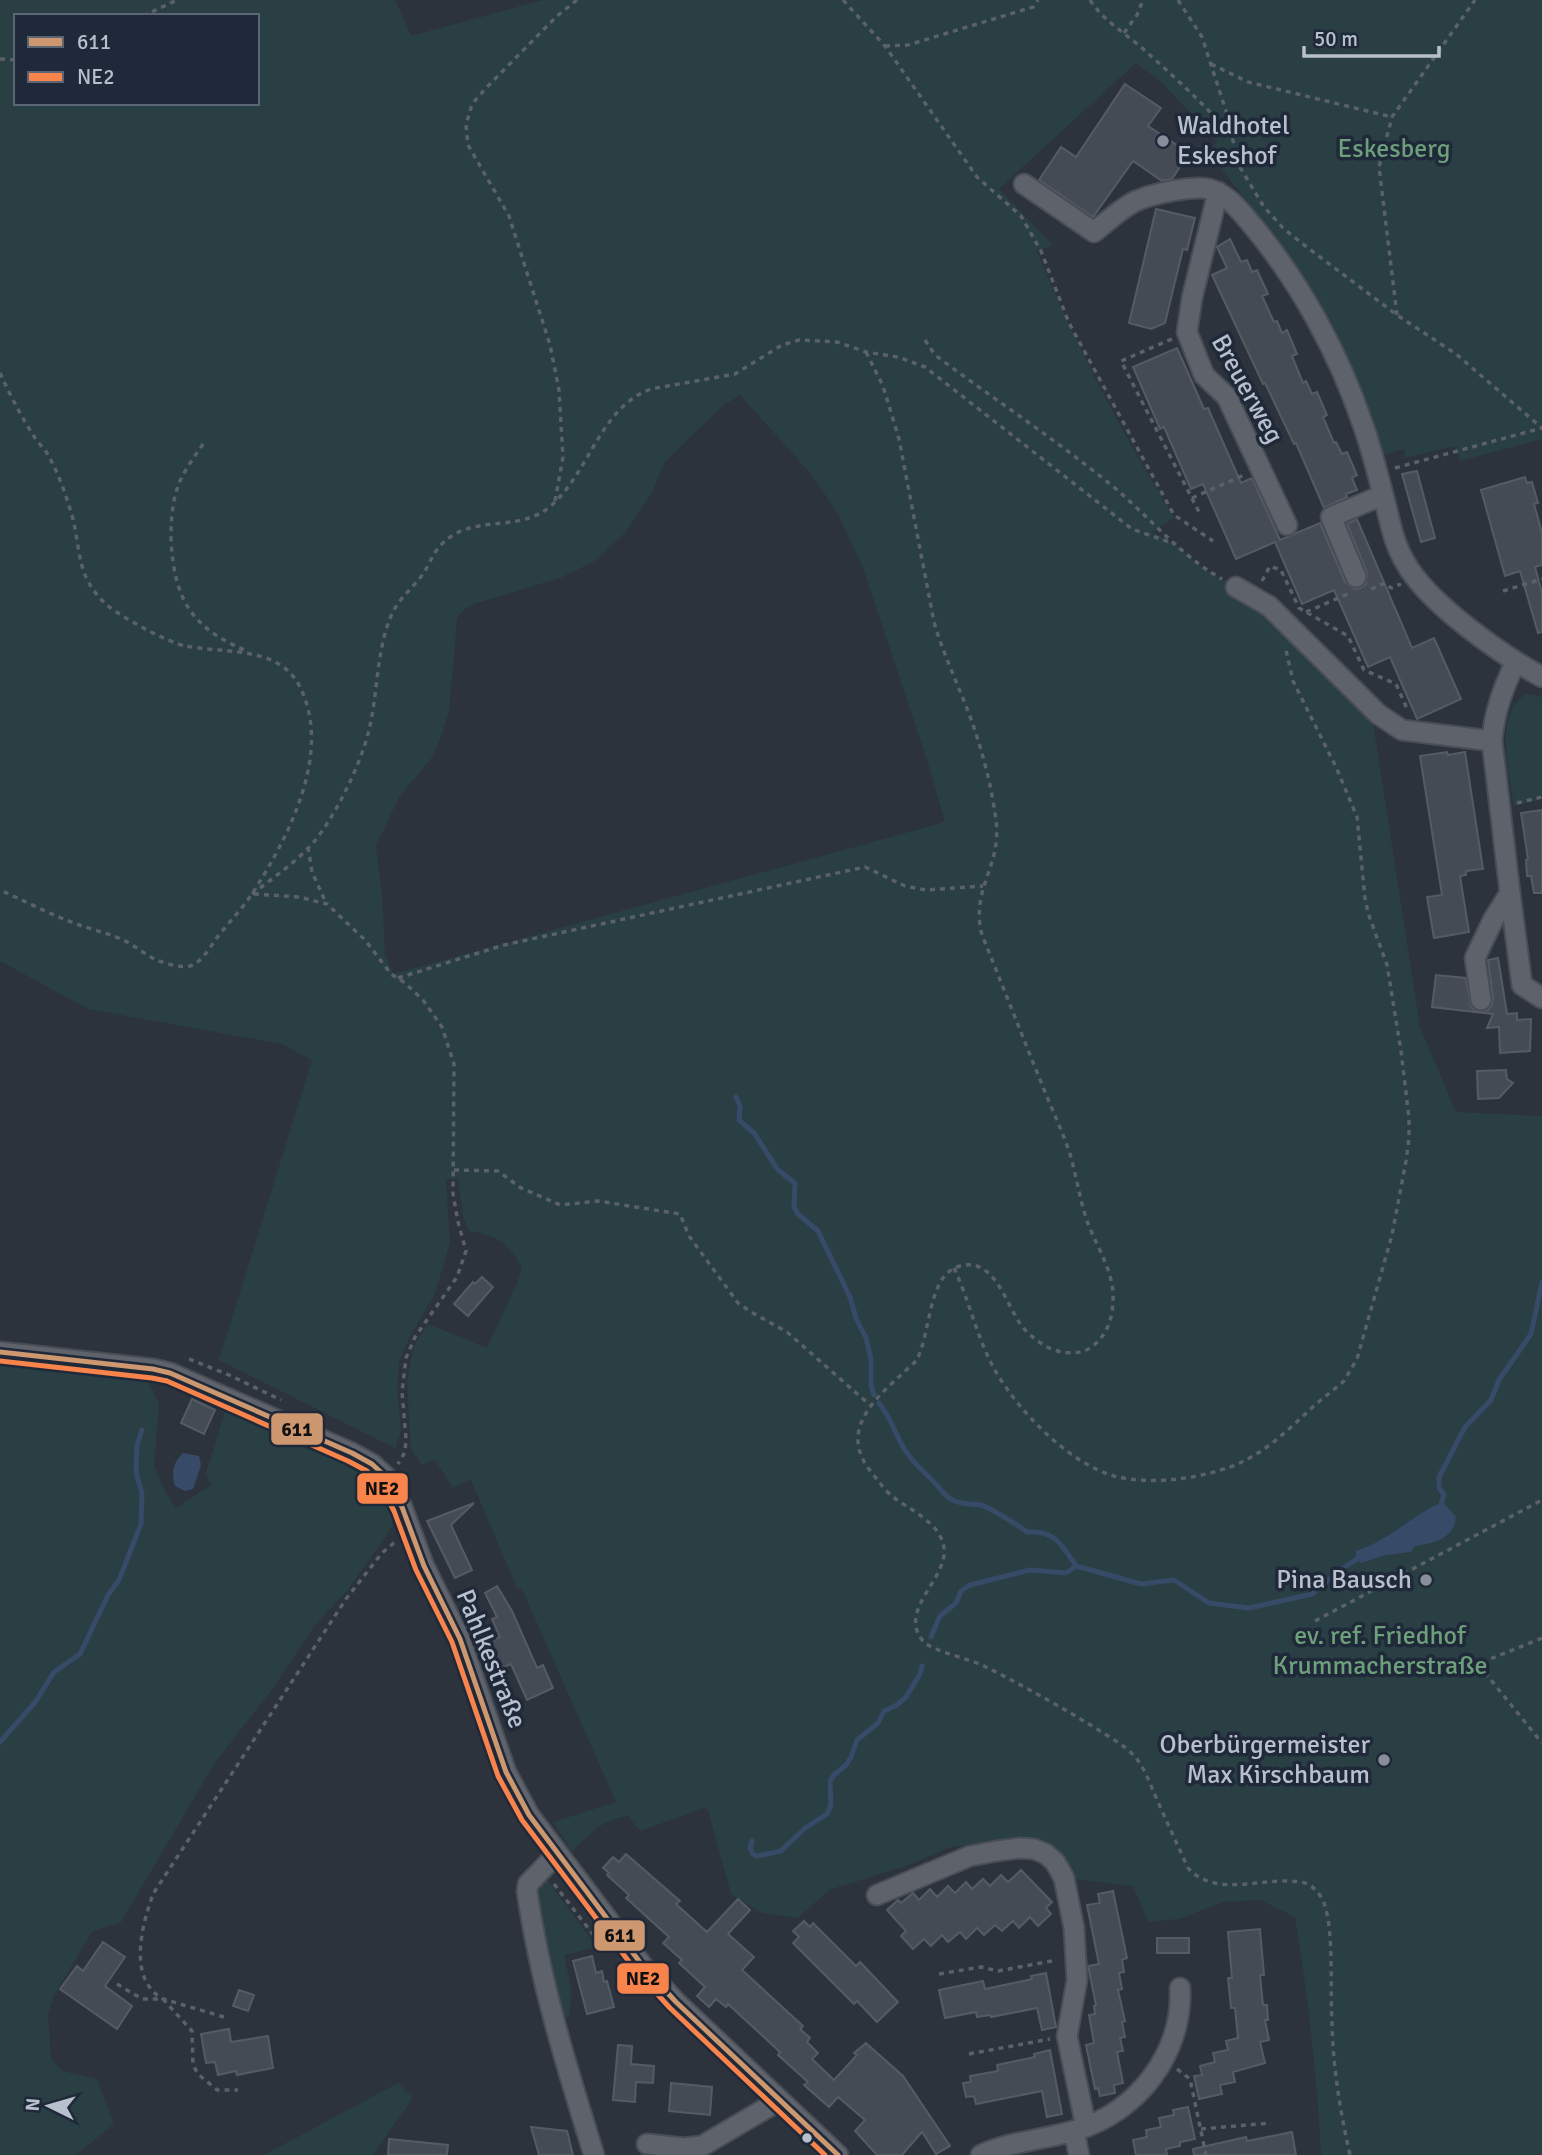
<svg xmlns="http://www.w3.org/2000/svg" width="1542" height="2155" viewBox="0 0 1542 2155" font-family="Signika,sans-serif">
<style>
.green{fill:#293f44;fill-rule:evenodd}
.water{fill:#374b68}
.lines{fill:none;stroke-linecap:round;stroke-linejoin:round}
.stream{stroke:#374b68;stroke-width:5}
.building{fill:#454b54;stroke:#555b65;stroke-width:2}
.minor-casing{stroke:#494e55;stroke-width:23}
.path{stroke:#5a6167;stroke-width:3.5;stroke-dasharray:5 5;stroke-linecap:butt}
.minor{stroke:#5d626b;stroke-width:19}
.bus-1-casing{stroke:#1f2939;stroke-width:10}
.bus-2-casing{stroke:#1f2939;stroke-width:10}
.bus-1{stroke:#cd976f;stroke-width:5}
.bus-2{stroke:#f8844c;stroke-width:5}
.poi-dot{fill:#878f9b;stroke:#1f2939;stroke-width:2.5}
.bus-dot{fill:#b8c0cd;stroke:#1f2939;stroke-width:2.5}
.labels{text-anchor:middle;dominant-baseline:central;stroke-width:7;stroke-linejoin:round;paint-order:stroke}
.poi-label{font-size:26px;fill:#b8c0cd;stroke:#1f2939;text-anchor:end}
.park-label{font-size:26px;fill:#6d9f7a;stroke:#1f2939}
.street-label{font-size:26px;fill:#b8c0cd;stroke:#1f2939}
.line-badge{stroke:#1f2939;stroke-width:2.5}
.pale-badge-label{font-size:19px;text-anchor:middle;font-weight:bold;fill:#111}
</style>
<rect width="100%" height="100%" fill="#2c333d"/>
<path class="green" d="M0,0h395l16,36 132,-36h999v439l-82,22 -5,-15 -51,12 1,-9 -23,6 -21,-67 -40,-80 -47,-74 -67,-82 10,-10 -54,-58 -27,-21 -137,126 54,56 -16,6c37,93 85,181 137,267l-22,14 23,12 27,24 34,19 136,129 48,311 36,85 86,4v1039h-221c-4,-80 -13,-159 -26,-238l-35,-17 -37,2 -44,17 -31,3 -15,-36 -69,-8 -9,-16 -58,-11 -18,-8 -31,5 -42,18 -77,24 -31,28 -36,-5 -31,-19 -24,-87 -67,24 -12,-15c-28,5 -37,16 -56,36l-19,-30 63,-20 -94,-213 -5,-1 -46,-108 -18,8 -18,-28 -13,5 -11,-16 -4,-66 5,-30 4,-11 12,-18 59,24 30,-65 5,-16c-16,-24 -24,-32 -53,-36l-6,-15 -5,-37h-12l4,63 -15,52 -25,42 -11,26 -2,24 4,44 -6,18 -176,-88 93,-300 -30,-16 -194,-35 -88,-48zM16,16h241v87h-241zM740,395l70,78 27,39 26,56 64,192 18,62 -552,152 -8,-20 -3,-59 -6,-49 23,-49 32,-38 10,-23 8,-24 8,-93 5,-8 9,-6 89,-27 33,-16 32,-29 26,-39 14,-32 56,-55z
M1526,694l16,3v102l-28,7c-5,-31 -21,-93 12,-112z
M0,1365l147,15 12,24 -5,62 9,22 13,20 35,-23 -5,-12 20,-65 136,65 24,22 8,18 -3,16 -44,62 -32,34 -42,63 -60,78 -92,156 -28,9 -38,62 -7,21 3,44 11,13 35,8 17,45 -38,31h-76z
M545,1877l52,70 -33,8 8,36 -3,26h-8l-29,-115z
M398,2083l15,15 -40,57h-109z"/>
<path class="water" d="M183,1453l16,3 2,9 -8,24 -8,2 -10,-5c-4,-14 -2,-23 8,-33z
M1443,1502l13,15c-2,22 -22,26 -41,29l-4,6 -26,3 -24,8 -5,-5v-7c35,-11 55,-36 87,-49z"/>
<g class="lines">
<path class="stream" d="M736,1097l4,9 -1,14 15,13 24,37 17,13 -1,24 4,7 20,17 32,66 6,21 10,20 5,21v27l3,9
M879,1403c13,17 16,31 26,47 8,13 19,22 29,32 5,5 9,12 15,16 11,7 20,5 32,7 10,3 38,21 46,27 28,-2 35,13 49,34l65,18 33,-4 35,23 40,5 63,-14 28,-24 20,-13
M1440,1507l4,-12 -5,-7v-11l26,-50 26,-27 8,-20 32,-46 11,-52
M931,1637l9,-21 16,-13 5,-12 9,-6 60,-15 36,3 10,-7
M0,1742l36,-41 18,-29 26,-18 28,-59 11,-15 22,-56 1,-30 -6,-22 1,-27 5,-15
M752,1841l-2,7 3,6 4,2 24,-5 24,-23 22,-14 4,-9 -1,-24 4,-6 12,-10 5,-8 6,-17 21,-17 6,-12 13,-6 9,-8 14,-23 2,-8"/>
</g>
<path class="building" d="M1125,84l36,24 -13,18 41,27 -17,26 -10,2 -29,-20 -40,56 -54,-37 22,-33 15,10z
M1156,209l39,9 -8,32 -4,-1 -18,74 -14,6 -22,-6z
M1230,239l11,23 6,-2 5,12 5,-2 11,24 -6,2 12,26 3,-1 5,12 5,-3 10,24 -5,2 11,27 3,-2 6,13 5,-2 10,23 -4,2 11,26 2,-1 6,12 5,-2 10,23 -5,3 5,12 -11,4 1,3 -23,11 -28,-65 -2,1 -29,-61 -2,1 -51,-109 15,-7 -10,-21z
M1177,348l27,61 4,-1 33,75 11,-5 28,62 40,-17 25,59 9,7 6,-1 6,-4 1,-11 -20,-49 10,-5 55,129 22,-10 27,61 -44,20 -27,-62 -22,10 -34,-77 -32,14 -27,-62 -39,17 -33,-75 -12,5 -27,-62 -4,2 -27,-62z
M1417,471l18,67 -14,4 -19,-68z
M1525,477l2,6 5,-1 6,21 -4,1 8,29v32l-7,2 7,26v39l-4,1 -18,-62 -15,5 -24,-86z
M1447,752l1,3 17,-3 18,117 -17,2v4l-6,1 9,56 -35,6 -7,-41 15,-2 -22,-139z
M1542,810v83h-8l-3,-17h-4l-1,-16 2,-1 -7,-46z
M1498,958l9,56 10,-1v7l14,-1 -1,32 -30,2 -1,-26 -12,1 6,-14 -61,-7 4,-32 30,3 5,29 6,5 11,-2 4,-5 1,-7 -5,-38z
M1506,1070l1,9 6,4 -14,15 -21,1 -1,-28z
M482,1277l11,10 -25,29 -14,-12 19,-22 2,2z
M192,1399l23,11 -11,24 -23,-11z
M474,1503l-23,22 21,45 -17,8 -28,-57z
M497,1586l15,25 25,57 6,-3 10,23 -26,12 -16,-36 -17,8 -11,-27 17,-8 -8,-18 5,-2 -12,-24z
M626,1854l54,47 -4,3 31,28 31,-33 12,11 -22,24 26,23 -12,13 61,56 -3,3 10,9 -3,4 11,11 -6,6 22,21 23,-25 -3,-2 12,-10 37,33 47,70 -14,8 -14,-22 -20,23h-25l-22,-24 10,-11 -27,-23 -9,10 -25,-22 4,-3 -30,-27 2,-3 -52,-48 -2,3 -10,-8 -7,8 -12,-11 8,-9 -26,-24 3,-3 -19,-17 6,-6 -43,-39 3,-3 -22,-20 2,-2 -6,-5 10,-11 6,5z
M1021,1870l31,32 -6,6 5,6 -13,12 -8,-9 -11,11 -6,-7 -11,10 -7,-6 -11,10 -7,-7 -11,11 -6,-7 -12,10 -6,-7 -11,11 -7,-7 -11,10 -12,-13 5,-5 -19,-21 11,-10 3,3 12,-10 6,7 11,-11 7,8 11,-11 7,7 11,-11 6,7 11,-10 7,7 11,-11 7,7z
M1113,1891l14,67 -5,2 2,12 -5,1 3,16 -4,1 7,31 -3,1 3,15 -5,1 3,13 -6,1 6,31 -9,2 1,8 -15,3 -2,-8 -3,1 -9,-44 8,-2 -5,-28 6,-1 -1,-8 2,-1 -8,-39 11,-2 -12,-59 13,-2 -2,-9z
M804,1921l6,6 3,-4 43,43 4,-4 38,40 -21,20 -20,-21 -3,3 -61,-61 6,-6 -6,-6z
M1260,1929l4,46h-4l3,30h4l1,15h-3l4,20 -9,2 5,21 -32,9 2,10 -15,3 2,9 -23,5 -5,-23 8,-1 -2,-9 15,-4 -2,-9 15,-3 -2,-9 12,-3 -3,-30h-4l-3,-30h4l-4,-46z
M1157,1938h32v15h-32z
M103,1942l22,15 -20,29 27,20 -15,23 -57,-40 17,-23 6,5z
M592,1956l4,17 6,-2 2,11 3,-1 7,26 -27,7 -14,-53z
M1046,1973l10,54 -14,3 -5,-22 -46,9 -1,-2 -13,2 -1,-5 -31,6 -6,-28 44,-9 2,8 47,-10 -1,-3z
M239,1990l15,5 -6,16 -15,-5z
M229,2029l2,13 37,-6 5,32 -36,7 -1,-4 -18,4 -3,-13 -9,1 -5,-29z
M618,2045l14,1 -1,18 23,2 -1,17 -17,-1 -1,20 -22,-2z
M1050,2050l12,64 -15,3 -5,-26 -66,13 -2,-8 -8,1 -3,-14 8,-1 -1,-6 28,-5 -1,-6 38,-8 -1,-3z
M671,2083l41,4 -2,28 -41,-4z
M1188,2107l7,32 -15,3v4l-14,3 1,6h-31l-3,-15 14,-3 -1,-7 15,-3 -2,-9 15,-3 -1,-5z
M531,2127l36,4 6,24h-34z
M1292,2132l4,23h-102l-1,-6 53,-12 1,4z
M389,2139l59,6 -1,10h-59z"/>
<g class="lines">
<defs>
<path id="minor" d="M1024,184l70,48c13,-10 27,-24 42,-31 15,-7 58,-16 73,-12 19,5 32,23 44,37 48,58 86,128 110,199 9,25 15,51 22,77 5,20 9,42 20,60 22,41 97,93 137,115
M1218,192l-26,106 -5,34 17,43 23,22 60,128
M1356,577l-25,-60 52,-22
M1236,587l33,19 109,108 24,16 90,11
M1510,893l12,92 20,13
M1481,1000l-6,-42 18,-38 17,-27 -18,-152c2,-29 11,-52 23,-78
M0,1352l153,17 17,4 182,80 20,11 14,13 16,30 22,59 36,73 46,133 23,43 113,150 34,37 162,153
M557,1854l-29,30 -1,7c13,91 40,177 67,264
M877,1895l93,-39 27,-5 23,-3 14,1 12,5 9,8 9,16 10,50 3,52 -10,56 19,91
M1074,2131l5,24
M647,2144l37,4 18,-2 78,-46
M981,2155c29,-14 64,-15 95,-25 62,-18 107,-77 104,-142"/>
</defs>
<use href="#minor" class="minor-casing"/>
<path class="path" d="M843,0l42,46 92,131 44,39 20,35 28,72 105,192 39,26
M1090,0c13,20 33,32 51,47 31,28 62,56 90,87
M1178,0l24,37 26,80 10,47 26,43 20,22 24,19 89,67 59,39 86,74
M143,16l34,-16
M1124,33l13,-18 6,-15
M885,46l23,-1 125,-38 5,-7
M0,59l16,1
M1211,64l37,18 144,35
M1397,315l-18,-148 13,-50 83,-117
M1172,339l-51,22 78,151
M925,340l10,15c60,45 123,86 181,134 35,30 65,67 106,90
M866,352l17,34 16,53 35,183c10,35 26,66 38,100 11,31 20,66 24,99 6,46 -26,67 -14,114 20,49 39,98 59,147 9,23 20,46 28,69 7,22 10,45 17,67 8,24 25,48 27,74 1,22 -4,43 -23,56 -12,8 -33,5 -45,-2 -9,-6 -18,-13 -24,-21 -16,-22 -27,-71 -64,-58 -30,11 -26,69 -41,94 -32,31 -83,65 -44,112 6,7 13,18 21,24 17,13 48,26 51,51 4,31 -47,62 -21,93 8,10 48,18 63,26 38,19 75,40 111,62 15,10 32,18 42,33 7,10 11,22 16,33 11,25 22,49 33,73 28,31 76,8 112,14 12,1 22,13 25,24 9,29 5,85 7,117 1,45 8,88 18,132
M0,373c10,22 22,45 35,65 4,6 10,11 13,17 11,19 19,43 25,64 8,35 4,59 34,86 14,12 61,38 79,41 39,8 93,-1 114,41 33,66 -12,151 -48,207 -10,15 -22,27 -33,41 -8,10 -16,27 -29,31 -9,2 -22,-2 -31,-5 -13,-5 -24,-16 -36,-21 -15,-7 -31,-10 -46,-16 -26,-9 -52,-23 -77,-34
M203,444c-8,12 -17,24 -23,37 -8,19 -9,38 -9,58 3,60 20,89 76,112
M1395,468l147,-40
M1192,498l52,-23
M555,501l8,-44 -4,-67 -9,-45 -41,-129 -41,-71 -2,-20 6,-21 15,-17 70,-71 20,-16
M1262,581l8,-15 11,4 18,38 49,28 16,34 32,14 12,27
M1371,589l14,-6 6,5 10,-4
M1503,591l39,-12
M1306,612l44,-19
M1517,803l25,-6
M308,847l4,25 14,31
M252,894c21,-16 43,-31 61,-51 22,-26 48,-79 56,-113 9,-37 7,-78 22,-114 7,-17 21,-27 32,-42 5,-7 8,-16 13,-23 32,-43 82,-13 118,-48 36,-34 48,-97 97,-114l84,-15 47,-29 17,-5 38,2 29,10 32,5 27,10 207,162 43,15
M254,894l45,3 28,7 38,36 26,34 14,9 18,17 19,27 12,37 -1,130 5,28 8,29 -9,26 -42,60 -9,21 -4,34 4,47 -1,13 -7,12
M398,978l106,-33 361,-78 40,19 21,4 57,-4
M454,1170l44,1 23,17 39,17 38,-4 82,13 9,22 49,67 13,9 36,20 84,74
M954,1268c16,34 23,71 42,104 23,39 72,91 118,104 39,10 95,2 130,-15 28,-14 49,-36 71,-56 10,-9 20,-16 29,-24l13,-22 35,-124 14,-74 3,-23v-20l-8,-67 -14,-86 -19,-52 -3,-15 -8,-81 -21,-50 -43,-86 -7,-31
M189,1359l40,16 52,25
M1315,1621l227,-121
M1542,1638l-64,26 64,79
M554,1884l55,71
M939,1974l42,-7 17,4 59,-11
M117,1984l25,15h21l29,32 1,34 5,9 19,16h21
M224,2017l-61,-18c-36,-20 -21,-74 -10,-105l193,-295 36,-46 13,-11
M969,2054l81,-15
M1177,2069l13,10 16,76
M1201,2129l70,-6"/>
<use href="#minor" class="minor"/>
<defs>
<path id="bus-1" d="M0,1352l153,17 17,4 182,80 20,11 14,13 16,30 22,59 36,73 46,133 23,43 113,150 34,37 162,153"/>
<path id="bus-2" d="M0,1361l152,17 15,3 181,80 19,10 12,11 15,29 22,59 36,72 46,134 24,44 114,151 34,37 155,147"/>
</defs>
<use href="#bus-1" class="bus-1-casing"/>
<use href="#bus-2" class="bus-2-casing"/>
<use href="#bus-1" class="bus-1"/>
<use href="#bus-2" class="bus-2"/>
</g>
<g class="poi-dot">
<circle cx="1163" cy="141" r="7"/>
<circle cx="1426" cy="1580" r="7"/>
<circle cx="1384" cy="1760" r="7"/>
</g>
<circle class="bus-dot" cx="807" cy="2138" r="6"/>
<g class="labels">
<g class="poi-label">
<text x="1177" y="126" text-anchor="start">Waldhotel<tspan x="1177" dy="30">Eskeshof</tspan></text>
<text x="1412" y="1580">Pina Bausch</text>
<text x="1370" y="1745">Oberbürgermeister<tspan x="1370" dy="30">Max Kirschbaum</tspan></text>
</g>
<g class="park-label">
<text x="1394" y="149">Eskesberg</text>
<text x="1380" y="1636">ev. ref. Friedhof<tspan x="1380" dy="30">Krummacherstraße</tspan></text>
</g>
<g class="street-label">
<text transform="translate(1247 389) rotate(61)">Breuerweg</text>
<text transform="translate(491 1659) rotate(68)">Pahlkestraße</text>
</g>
</g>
<g class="line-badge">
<rect x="270" y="1412" width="54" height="34" rx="7" fill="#cd976f"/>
<rect x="356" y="1472" width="53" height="33" rx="7" fill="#f8844c"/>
<rect x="593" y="1919" width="53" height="33" rx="7" fill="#cd976f"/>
<rect x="616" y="1962" width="54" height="33" rx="7" fill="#f8844c"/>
</g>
<g class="pale-badge-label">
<text x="297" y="1436">611</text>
<text x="382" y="1495">NE2</text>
<text x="620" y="1942">611</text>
<text x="643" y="1985">NE2</text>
</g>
<rect x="14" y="14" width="245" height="91" fill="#1f2939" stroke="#5c6574" stroke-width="2"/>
<rect x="28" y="37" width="35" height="10" fill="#cd976f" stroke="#5c6574" stroke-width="2"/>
<text x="77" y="49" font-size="21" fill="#b8c0cd">611</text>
<rect x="28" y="72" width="35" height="10" fill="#f8844c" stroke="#5c6574" stroke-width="2"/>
<text x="77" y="84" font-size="21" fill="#b8c0cd">NE2</text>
<g transform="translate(49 2106) rotate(275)" stroke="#1f2939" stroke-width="5" paint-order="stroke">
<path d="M0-5L12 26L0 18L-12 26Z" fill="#b8c0cd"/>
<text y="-10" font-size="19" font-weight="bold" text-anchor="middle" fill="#b8c0cd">N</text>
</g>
<path d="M1304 46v10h135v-10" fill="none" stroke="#b8c0cd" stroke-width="3.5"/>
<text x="1314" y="46" font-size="21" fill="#b8c0cd" stroke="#1f2939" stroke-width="5" paint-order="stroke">50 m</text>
</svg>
